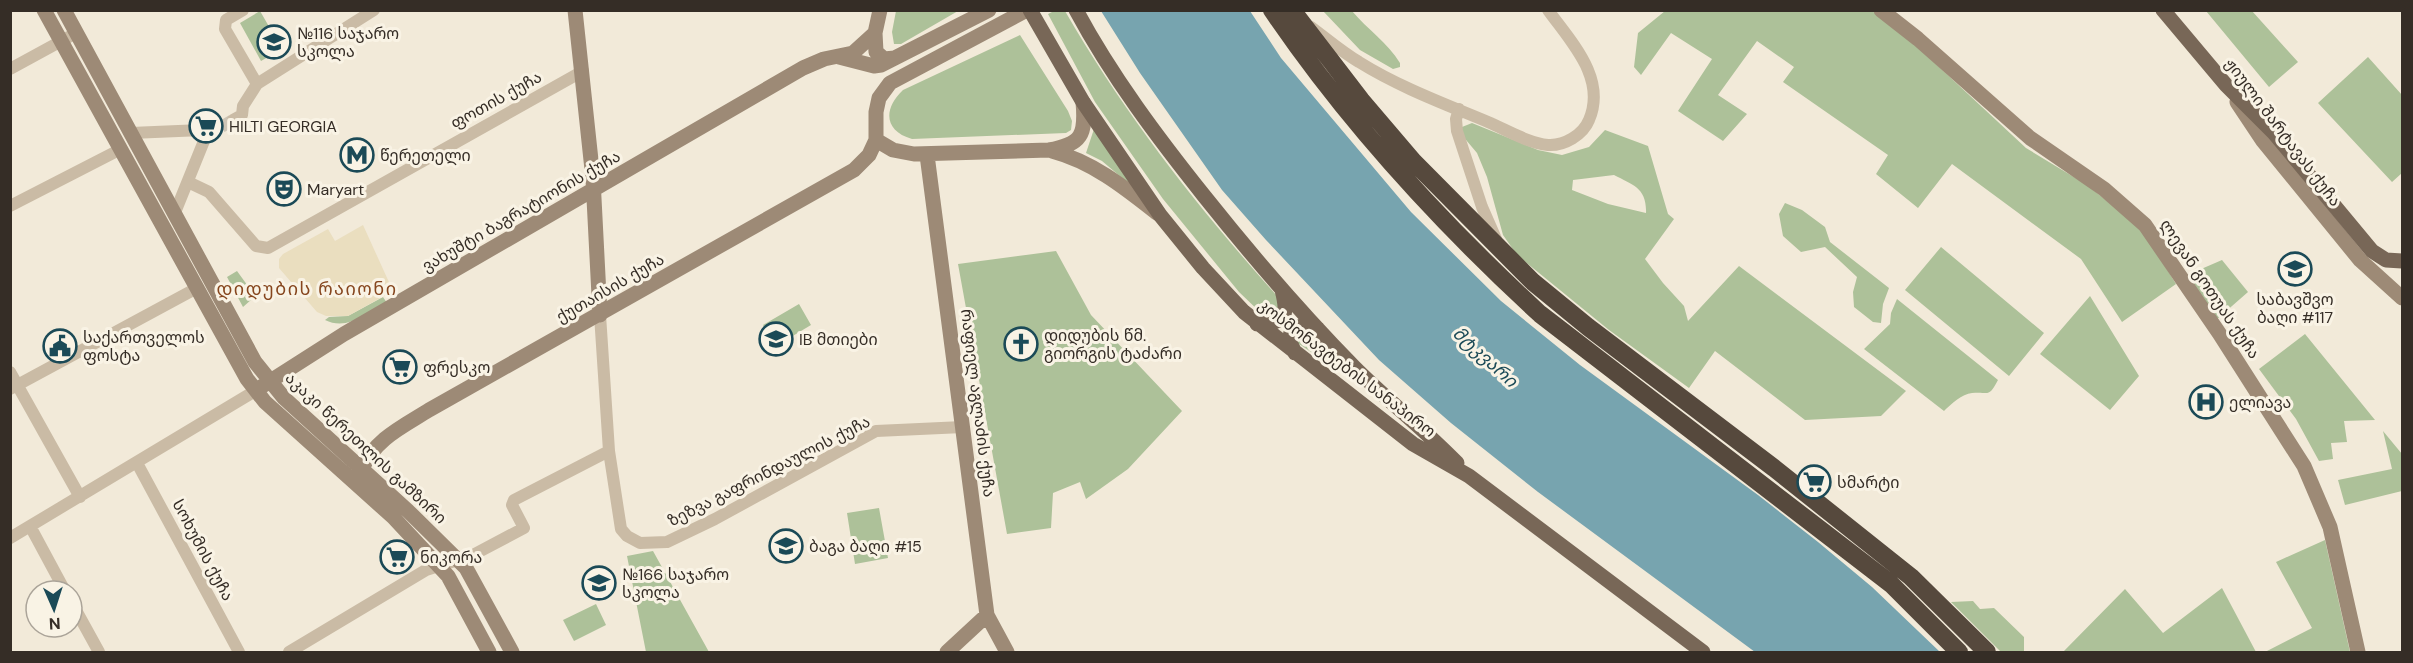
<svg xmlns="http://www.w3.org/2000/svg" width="2413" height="663" viewBox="0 0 2413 663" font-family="'DM Sans','Noto Sans Georgian',sans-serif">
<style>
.green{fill:#adc199;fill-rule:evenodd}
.plaza{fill:#eadebf}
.water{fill:#77a4af}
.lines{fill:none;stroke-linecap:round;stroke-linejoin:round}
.street-tunnel{stroke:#ccc4b5;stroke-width:12;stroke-dasharray:12 6;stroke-linecap:butt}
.street{stroke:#cabba5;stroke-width:12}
.secondary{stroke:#9d8a76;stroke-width:15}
.primary{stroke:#786757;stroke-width:15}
.highway{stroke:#56493d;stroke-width:18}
.labels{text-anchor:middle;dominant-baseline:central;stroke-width:6;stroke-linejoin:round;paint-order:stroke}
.poi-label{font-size:16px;fill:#352d26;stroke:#f9f3e5;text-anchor:start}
.street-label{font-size:16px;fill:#352d26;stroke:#f9f3e5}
.neighbourhood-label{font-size:18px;letter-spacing:1.5px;fill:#86461e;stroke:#f9f3e5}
.water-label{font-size:18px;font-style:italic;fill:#1b4a57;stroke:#f9f3e5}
</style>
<rect width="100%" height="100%" fill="#f2ead9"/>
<path class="green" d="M260,11l22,38 -21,12 -21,-38z
M896,11v-1l62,1 -57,33h-7l-2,-12z
M1054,11h11c60,104 133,197 213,286l2,12 -6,7 -12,-2 -23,-22 -76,-93 -68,-97 -47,-88z
M1323,11h29c15,18 36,32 48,52v4l-7,2 -33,-19z
M1665,11h207l22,14 132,123 61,37 55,44 34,55 -54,38 -41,-63 -129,-95 -34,44 -42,-34 12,-19 -105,-73 11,-15 -37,-26 -39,54 29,19 -24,27 -45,-30 34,-52 -41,-26 -30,42 -7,-8 4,-34z
M2206,11h46l46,51 -29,25z
M1020,35l48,76 4,10 -1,9 -5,3 -154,6c-28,-8 -29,-30 -9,-49z
M2368,57l34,38v78l-10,9 -74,-79z
M1472,123l66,27 24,5 27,-8 16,-17 43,16 20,68 6,5 -29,40 18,24 21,23 4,15 51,-55 167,125 -25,25 -76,4 -90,-69 -26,37 -80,-58 -92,-75 -14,-20 -16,-58 -10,-24 -16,-19 1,-7zM1614,175c19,10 33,13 32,38l-38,-9 -36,-14 1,-10z
M1094,129l36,53 -2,1 -26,-22 -16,-8z
M1785,203l17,7 23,17 5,15 59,46 -6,16 -2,19 -8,-1 -19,-15 -1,-15 4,-15 -32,-30 -24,5 -18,-16 -4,-22z
M1941,247l103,86 -35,43 -104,-86z
M1056,251l35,64 91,96 -54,58 -42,30 -6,-17 -27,11 -2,35 -44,6 -49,-270z
M2222,260l26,32 -32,28 -31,-44z
M237,271l16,22 5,-4 2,3 -17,15 -16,-30z
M2090,296l49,80 -29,34 -70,-56z
M383,297l4,6c-19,10 -40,28 -62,17l4,-3 19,-1z
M1897,299l101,81c-10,19 -9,11 -26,13 -10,1 -21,11 -28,18l-80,-62 26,-25 1,-11z
M799,304l12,21 -35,21 -13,-21z
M1300,331l12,2 32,41 -48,-32v-8z
M2305,334l70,86 -31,1 3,21 -16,1 2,16 -14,2 -23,-42 -37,-50z
M2383,431l19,23v37l-57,14 -7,-25 54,-11z
M879,508l9,50 -33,6 -8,-51z
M2325,540l25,112h-85l47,-24 -36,-66z
M653,551l56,101h-63l-19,-96z
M2222,588l34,64h-193l62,-63 38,44z
M1973,601l7,8 14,-1 30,29v15h-23l-50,-50z
M596,604l10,21 -32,16 -11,-21z"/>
<path class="plaza" d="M363,225l30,66 -45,25h-22l-9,-4 -38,-44v-9l4,-5 45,-25 7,12z"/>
<path class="water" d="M1101,11h149l31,47 130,154 90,89 79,64 178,130 60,47 54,45 68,65h-185l-217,-160 -87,-69 -72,-63 -113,-120 -44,-50 -82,-117z"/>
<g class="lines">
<path class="street-tunnel" d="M206,136l27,-16"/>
<path class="street" d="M243,10l-17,10 -1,9 32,55
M1311,27c16,12 31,25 48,35 40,25 86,42 129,60 19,8 40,21 60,23 16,1 35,-10 41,-25 18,-42 -18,-78 -41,-110
M10,69l66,-36
M1459,109l-3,10 1,12 25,76 14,32
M233,120l9,-5 1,-9 14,-22 117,-74
M131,133l71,-3
M188,182l21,10 47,54 12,2 315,-177
M10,206l111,-57
M174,215l32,-79
M600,315l9,136 12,78 6,7 13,7 27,-1 48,-23 161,-88 87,-4
M10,372l70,125
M10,389l187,-101
M137,463l102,189
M30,526l35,65
M10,538l245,-147
M72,603l27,49
M289,652l137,-82 45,-14 53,-28 -12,-23 2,-5 95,-49"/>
<path class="secondary" d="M44,10l203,369 18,23 128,115 55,59 41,76
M64,10l191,352 29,36 124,113 58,57 46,84
M575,10l18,169 7,136
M880,10l-5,23 1,19 8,7 11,-1
M1881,10l37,29 112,99 74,51 41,36 74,108 85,133 26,61 28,125
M839,57l35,9 7,-1 108,-55
M2237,102l26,39 97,119 42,38
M876,140l17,10 21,4 135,-4c33,-6 37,-15 34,-48
M1052,151c41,11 72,36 105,62
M927,155l60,460 20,37
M261,387l83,-53 459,-266 21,-9 29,-6 22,-20
M362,469c13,-30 40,-42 67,-59l425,-240 15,-15 7,-15v-28l3,-14 11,-15 137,-73
M947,652l40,-37"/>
<path class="primary" d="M1030,10l53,92 77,113 43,53 41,44 169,132 56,32 234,176
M1076,10c36,67 82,128 129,187 47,59 96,116 149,170 33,33 70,62 103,96
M2163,10l63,75 48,48 98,118 14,9 16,1
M1257,324c28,0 32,-8 25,-34
M1295,353l-6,-13 3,-11 13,-4 13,4"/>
<path class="highway" d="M1272,10c76,112 168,212 268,304l351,270 68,68
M1292,10l69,90 52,61 120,121 55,45 186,141 137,109 76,75"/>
</g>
<defs>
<symbol id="school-ring" viewBox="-11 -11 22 22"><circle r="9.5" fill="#f9f3e5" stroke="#1b4a57" stroke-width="1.5"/><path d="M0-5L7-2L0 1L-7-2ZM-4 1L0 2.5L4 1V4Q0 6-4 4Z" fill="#1b4a57"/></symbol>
<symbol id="supermarket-ring" viewBox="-11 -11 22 22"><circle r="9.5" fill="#f9f3e5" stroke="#1b4a57" stroke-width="1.5"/><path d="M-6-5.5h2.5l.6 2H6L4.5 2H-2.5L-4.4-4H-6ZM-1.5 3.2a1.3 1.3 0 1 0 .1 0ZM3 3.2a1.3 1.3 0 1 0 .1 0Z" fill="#1b4a57"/></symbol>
<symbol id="metro-ring" viewBox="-11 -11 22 22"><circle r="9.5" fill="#f9f3e5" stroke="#1b4a57" stroke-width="1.5"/><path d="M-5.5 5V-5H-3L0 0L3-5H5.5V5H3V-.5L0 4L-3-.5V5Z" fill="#1b4a57"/></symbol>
<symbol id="theatre-ring" viewBox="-11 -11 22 22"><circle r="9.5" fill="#f9f3e5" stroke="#1b4a57" stroke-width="1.5"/><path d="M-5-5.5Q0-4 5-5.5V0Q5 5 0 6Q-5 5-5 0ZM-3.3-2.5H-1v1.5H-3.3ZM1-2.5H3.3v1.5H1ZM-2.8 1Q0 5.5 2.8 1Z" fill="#1b4a57"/></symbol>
<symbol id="church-ring" viewBox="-11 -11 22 22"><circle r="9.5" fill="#f9f3e5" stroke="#1b4a57" stroke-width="1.5"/><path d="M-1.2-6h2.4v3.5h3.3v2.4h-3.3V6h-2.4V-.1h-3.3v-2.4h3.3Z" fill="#1b4a57"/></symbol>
<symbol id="civic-ring" viewBox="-11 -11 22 22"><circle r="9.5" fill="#f9f3e5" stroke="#1b4a57" stroke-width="1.5"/><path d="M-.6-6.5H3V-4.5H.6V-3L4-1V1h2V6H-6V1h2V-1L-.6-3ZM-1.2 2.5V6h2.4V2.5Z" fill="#1b4a57"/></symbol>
<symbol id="hospital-ring" viewBox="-11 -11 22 22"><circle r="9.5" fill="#f9f3e5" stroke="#1b4a57" stroke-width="1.5"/><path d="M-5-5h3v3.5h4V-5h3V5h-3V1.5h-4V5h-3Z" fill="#1b4a57"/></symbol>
</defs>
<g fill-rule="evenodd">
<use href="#school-ring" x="255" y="23" width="38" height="38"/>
<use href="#supermarket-ring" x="187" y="107" width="38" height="38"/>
<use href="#metro-ring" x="338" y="136" width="38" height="38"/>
<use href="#theatre-ring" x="265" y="170" width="38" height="38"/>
<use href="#school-ring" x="2276" y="250" width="38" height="38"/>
<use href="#school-ring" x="757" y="320" width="38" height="38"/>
<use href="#church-ring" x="1002" y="325" width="38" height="38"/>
<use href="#civic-ring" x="41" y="327" width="38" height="38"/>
<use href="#supermarket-ring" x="381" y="348" width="38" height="38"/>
<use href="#hospital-ring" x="2187" y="383" width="38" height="38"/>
<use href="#supermarket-ring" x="1795" y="463" width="38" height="38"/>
<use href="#school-ring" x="767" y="527" width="38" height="38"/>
<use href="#supermarket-ring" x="378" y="538" width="38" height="38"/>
<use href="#school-ring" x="580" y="564" width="38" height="38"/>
</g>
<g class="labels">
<g class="poi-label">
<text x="297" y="33">№116 საჯარო<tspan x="297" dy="18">სკოლა</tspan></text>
<text x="229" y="126">HILTI GEORGIA</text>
<text x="380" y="155">წერეთელი</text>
<text x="307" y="189">Maryart</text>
<text x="2295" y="299" text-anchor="middle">საბავშვო<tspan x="2295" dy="18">ბაღი #117</tspan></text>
<text x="1044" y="335">დიდუბის წმ.<tspan x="1044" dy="18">გიორგის ტაძარი</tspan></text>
<text x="83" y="337">საქართველოს<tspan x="83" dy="18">ფოსტა</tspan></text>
<text x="799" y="339">IB მთიები</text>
<text x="423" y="367">ფრესკო</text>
<text x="2229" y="402">ელიავა</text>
<text x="1837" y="482">სმარტი</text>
<text x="809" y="546">ბაგა ბაღი #15</text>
<text x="420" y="557">ნიკორა</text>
<text x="622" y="574">№166 საჯარო<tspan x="622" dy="18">სკოლა</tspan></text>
</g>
<g class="street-label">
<text transform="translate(496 100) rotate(-29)">ფოთის ქუჩა</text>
<text transform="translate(2283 132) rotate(53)">ჟიული შარტავას ქუჩა</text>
<text transform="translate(521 211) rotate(-30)">ვახუშტი ბაგრატიონის ქუჩა</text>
<text transform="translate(610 288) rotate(-30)">ქუთაისის ქუჩა</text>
<text transform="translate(2210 289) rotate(56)">ლევან გოთუას ქუჩა</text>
<text transform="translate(1347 368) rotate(37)">კოსმონავტების სანაპირო</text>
<text transform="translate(978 403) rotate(83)">რაფიელ აგლაძის ქუჩა</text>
<text transform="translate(366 448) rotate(43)">აკაკი წერეთლის გამზირი</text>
<text transform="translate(769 471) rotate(-27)">ზეზვა გაფრინდაულის ქუჩა</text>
<text transform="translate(203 550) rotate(62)">სოხუმის ქუჩა</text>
</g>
<g class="neighbourhood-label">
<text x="307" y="289">დიდუბის რაიონი</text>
</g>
<g class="water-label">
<text transform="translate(1485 357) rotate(42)">მტკვარი</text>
</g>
</g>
<rect width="2413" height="663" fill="none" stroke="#352d26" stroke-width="24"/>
<g transform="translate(54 609) rotate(177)"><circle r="28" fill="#f9f3e5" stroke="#aba499" stroke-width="1.5"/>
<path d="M0-4.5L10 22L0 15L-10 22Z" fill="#1b4a57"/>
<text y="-9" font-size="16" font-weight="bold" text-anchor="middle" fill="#352d26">N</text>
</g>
</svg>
